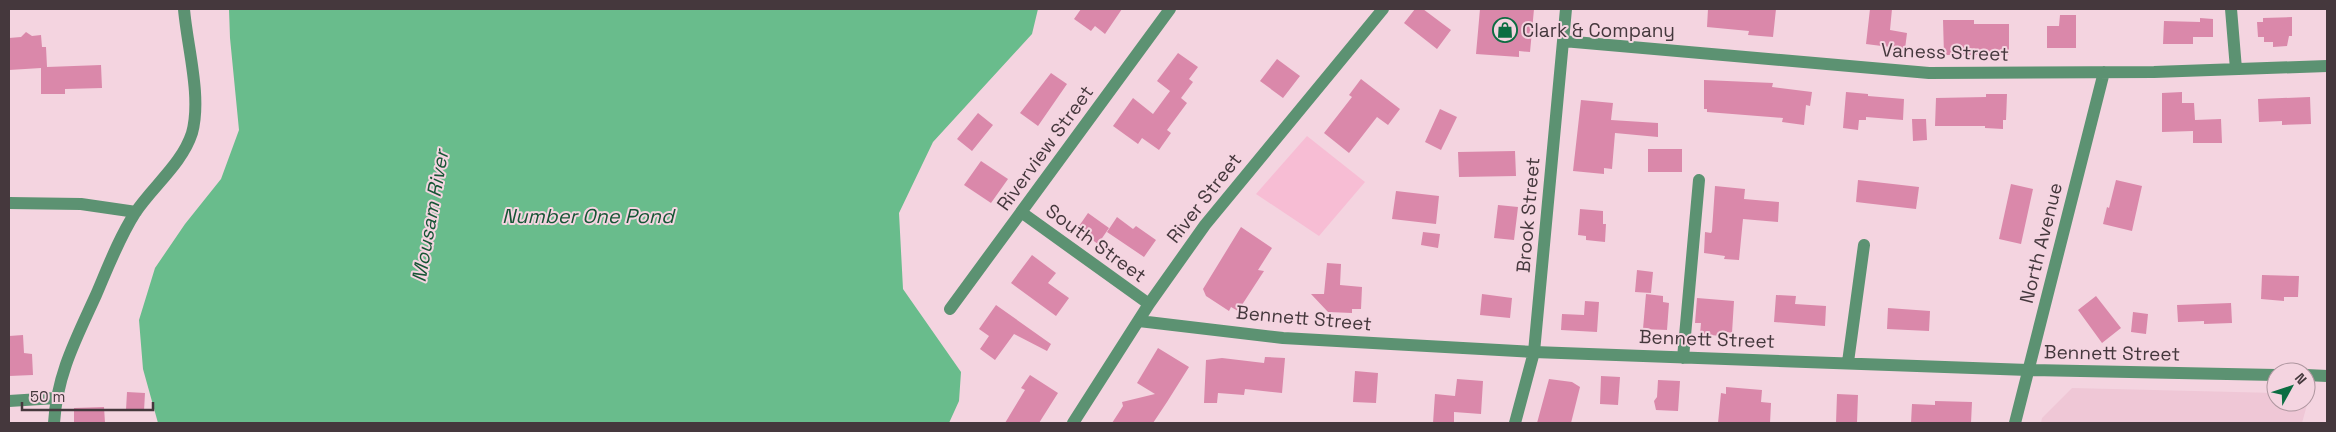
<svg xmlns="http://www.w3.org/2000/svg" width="2336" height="432" viewBox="0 0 2336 432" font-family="'Space Grotesk',sans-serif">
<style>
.built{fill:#efc7d6}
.green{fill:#f7bdd4}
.water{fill:#69bc8c}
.building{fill:#da88aa}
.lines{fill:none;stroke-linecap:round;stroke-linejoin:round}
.minor{stroke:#5c9272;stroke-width:12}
.labels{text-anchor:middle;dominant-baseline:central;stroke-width:4;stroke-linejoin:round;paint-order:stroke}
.poi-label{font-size:19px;fill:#45383d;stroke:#f4d4e0;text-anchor:start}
.street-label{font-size:19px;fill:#45383d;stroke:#f4d4e0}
.water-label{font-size:20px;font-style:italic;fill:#165535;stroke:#f4d4e0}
</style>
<rect width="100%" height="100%" fill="#f4d4e0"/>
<path class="built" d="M2072,388l204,5v9h30v-8h4l-8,29h-261l1,-5z"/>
<path class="green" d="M1307,136l58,46 -46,54 -63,-42z"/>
<path class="water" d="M229,9h809l-6,25 -99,108 -34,71 4,76 58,83 -2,29 -10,22h-791l-15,-54 -4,-49 16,-52 30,-44 36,-45 18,-49 -9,-92z"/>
<path class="building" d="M1081,9h41l-17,25 -10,-8 -4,5 -17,-12z
M1415,9h8l28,21 -14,19 -33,-26z
M1480,9h54l-4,43 -11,-1v6l-43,-3z
M1708,9h68l-3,28 -25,-2 1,-4 -42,-4z
M1870,9h22l-2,21 17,3 -2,16 -39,-5z
M2060,15h16v33h-29v-22h12z
M2292,17v19h-3l-2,10 -14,1v-5h-9v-5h-6l-1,-15h6v-4z
M2200,18l13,1v18h-20v7h-30l1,-23 36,1z
M1943,20h31v4h35v31h-65z
M26,32l6,4 9,-1 1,12h4l1,20 54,-2 1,23 -37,1v5h-24v-26l-32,2v-32l12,-1z
M1178,53l20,14 -9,12 4,3 -12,16 6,5 -20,27 4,3 -12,17 -17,-12 -4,6 -25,-18 20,-28 20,16 17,-23 -13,-10z
M1277,59l23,17 -17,22 -23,-17z
M1051,73l16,11 -29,42 -18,-13z
M1361,79l39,30 -12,16 -11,-8 -28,36 -25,-20 28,-36 -3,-2z
M1704,80l69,3 -1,4 40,5 -2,14 -4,-1 -2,20 -22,-3 1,-4 -76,-6v-3h-3z
M1846,92l22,2v2l36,3 -1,21 -37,-3v3h-7l-1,10 -15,-2z
M2182,92v11h12l1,17 26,-1 1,24h-29v-12l-31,1v-39z
M1986,94h21l-1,26h-3v9l-18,-1v-2h-50l1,-28 50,-1z
M2310,97l1,27 -29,1v-4l-23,1 -1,-23z
M1581,100l32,3 -2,17 47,3v14l-43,-4 -3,36 -8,-1v6l-31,-3z
M1440,109l17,8 -16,33 -16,-8z
M978,113l15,12 -21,26 -15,-12z
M1912,119h14l1,21 -14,1z
M1648,149h34v23h-34z
M1515,151l1,25 -57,1 -1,-25z
M981,161l27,18 -17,24 -27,-18z
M1858,180l61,7 -3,22 -60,-7z
M2116,180l26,6 -10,45 -29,-7 4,-17 2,1z
M2011,184l22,5 -12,55 -22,-5z
M1715,186l30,3 -1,10 35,3 -1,20 -35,-3 -4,41 -15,-1 1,-3 -21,-3 1,-21 6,1 1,-2z
M1396,191l43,5 -3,28 -44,-5z
M1498,205l20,2 -4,33 -20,-2z
M1580,209l23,2v13h3l-1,18 -19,-2v-4l-8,-1z
M1088,213l21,15 -11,16 -21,-15z
M1117,217l16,12 3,-3 20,14 -12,17 -37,-25z
M1241,227l31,21 -14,22 6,1 -26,40 -7,-4 -2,4 -23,-15 -3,-7z
M1423,232l17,2 -2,14 -17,-3z
M1032,255l24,18 -8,10 21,15 -13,18 -45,-33z
M1327,263l14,1 -1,21 22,2 -1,22h-9v4l-24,-1 -17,-18h13z
M1637,270l16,2 -2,21 -16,-1z
M2262,275l37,1 -1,21h-14v4l-23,-2z
M1482,294l30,4 -2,20 -30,-3z
M1646,294l17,2v6l6,1 -2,27 -24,-1z
M1776,295l20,1 -1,8 31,2 -1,20 -51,-4z
M2096,296l25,32 -19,15 -24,-33z
M1697,298l37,3 -2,32 -10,-2 -1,5 -21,-2 1,-11h-6z
M1585,301l14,1 -2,30 -36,-2 1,-16 22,1z
M2231,303l1,20 -28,1v-3l-26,1 -1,-17z
M996,305l55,39 -4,7 -33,-17 -19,26 -15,-11 9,-13 -10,-7z
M1888,308l42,3 -1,20 -42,-2z
M2133,312l15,2 -2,20 -15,-2z
M23,335l1,18 8,1 1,21 -24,1v-40z
M1158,348l31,19 -22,35 -14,21h-41l11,-17 -1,-4 33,-8 -18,-11z
M1265,357l20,1 -3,35 -37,-4 -1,6 -26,-2 -1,10h-13l2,-43 16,-2 42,5z
M1355,371l23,2 -2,30 -23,-1z
M1030,375l28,18 -19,30h-34l20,-33 -4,-2z
M1601,376l19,1 -2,28 -18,-1z
M1457,379l26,2 -2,33 -27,-2v11h-21l2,-29 20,2z
M1549,379l23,3 8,5 -9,36h-34z
M1658,380l22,1 -2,30 -22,-1 -2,-9 3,-4z
M1726,387l36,3 -1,12 10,1 -1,20h-52l3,-30 5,1z
M127,392l18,1 -1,18 -18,-1z
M1837,394l21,1 -1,28h-21z
M1935,401l37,1 -1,21h-60l1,-19 23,1z
M104,407l1,16h-31v-15z"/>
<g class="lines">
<path class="minor" d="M2231,9l5,60
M1563,41l366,32 225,-1 173,-6
M9,203l72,1 55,8
M1021,212l128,92
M950,309l220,-300
M1139,321l144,17 251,14 494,18 248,5
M1683,358l16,-178
M1848,362l16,-117
M2306,375l21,1
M9,401l47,-3
M54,423c3,-49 22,-84 42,-128 12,-28 23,-57 39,-82 18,-27 47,-49 57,-80 10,-36 -5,-87 -8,-124
M1073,423l76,-119 56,-79 178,-216
M1515,423l19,-71 32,-343
M2015,423l89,-351"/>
</g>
<defs>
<symbol id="shop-ring" viewBox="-11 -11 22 22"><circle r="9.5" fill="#f4d4e0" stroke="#0c6d42" stroke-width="1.5"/><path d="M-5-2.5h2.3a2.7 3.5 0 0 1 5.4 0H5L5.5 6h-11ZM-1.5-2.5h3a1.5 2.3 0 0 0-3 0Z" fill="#0c6d42"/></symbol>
</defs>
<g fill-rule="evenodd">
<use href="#shop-ring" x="1491" y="16" width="28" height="28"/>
</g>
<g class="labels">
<g class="poi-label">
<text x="1522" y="30">Clark &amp; Company</text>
</g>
<g class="street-label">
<text transform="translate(1945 52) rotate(2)">Vaness Street</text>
<text transform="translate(1045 148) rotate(-54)">Riverview Street</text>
<text transform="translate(1204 198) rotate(-52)">River Street</text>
<text transform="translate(1528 215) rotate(-85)">Brook Street</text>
<text transform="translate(1096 243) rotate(36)">South Street</text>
<text transform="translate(2041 243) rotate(-76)">North Avenue</text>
<text transform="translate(1304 318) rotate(5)">Bennett Street</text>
<text transform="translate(1707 339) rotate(2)">Bennett Street</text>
<text transform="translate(2112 353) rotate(1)">Bennett Street</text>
</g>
<g class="water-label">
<text transform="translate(430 216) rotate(-80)">Mousam River</text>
<text x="588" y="216">Number One Pond</text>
</g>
</g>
<rect width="2336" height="432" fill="none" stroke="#45383d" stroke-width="20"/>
<g transform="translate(2291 387) rotate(50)"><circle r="24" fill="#f4d4e0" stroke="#ae969f"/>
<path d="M0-4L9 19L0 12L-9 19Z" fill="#0c6d42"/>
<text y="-8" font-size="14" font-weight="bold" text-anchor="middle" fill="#45383d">N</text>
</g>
<path d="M22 402v8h131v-8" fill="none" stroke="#45383d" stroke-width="2.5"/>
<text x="30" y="402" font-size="15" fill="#45383d" stroke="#f4d4e0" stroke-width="4" paint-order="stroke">50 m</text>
</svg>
